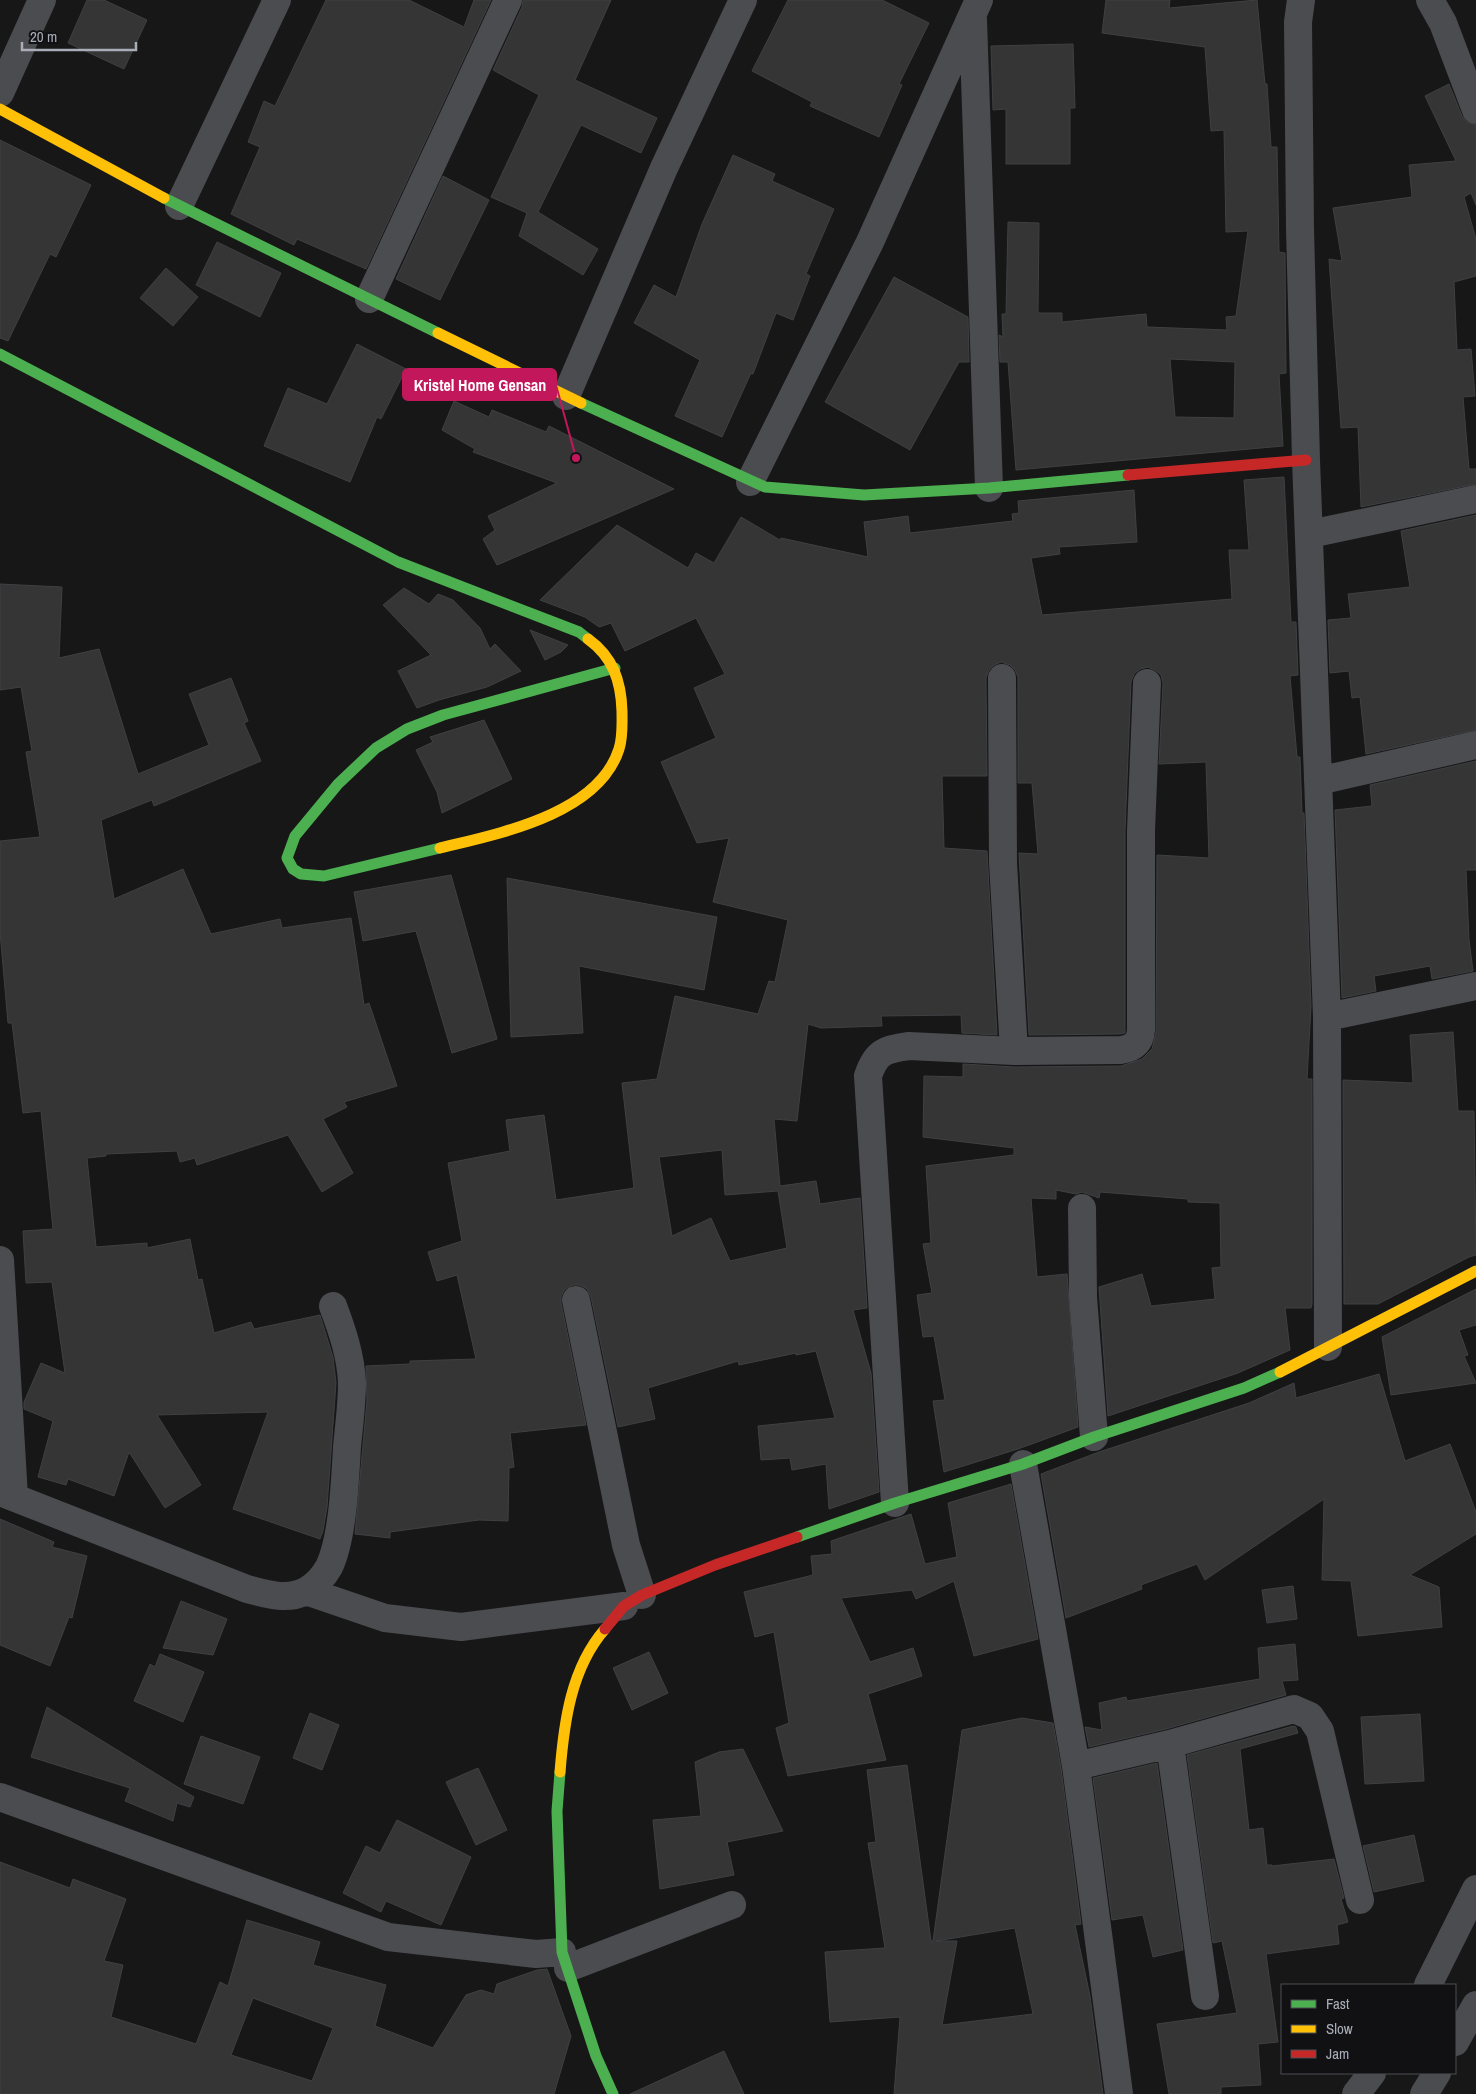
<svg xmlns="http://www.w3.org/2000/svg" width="1476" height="2094" viewBox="0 0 1476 2094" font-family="'Archivo Narrow',sans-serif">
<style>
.building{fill:#353536;stroke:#3f4043;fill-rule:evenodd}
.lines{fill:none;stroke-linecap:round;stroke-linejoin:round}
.street{stroke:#4b4c50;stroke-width:28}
.fast{stroke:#4caf50;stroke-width:11}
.slow{stroke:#ffc107;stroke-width:11}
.jam{stroke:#c62828;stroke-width:11}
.leader{fill:none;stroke:#c2185b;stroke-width:2}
.callout-dot{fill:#c2185b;stroke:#111113;stroke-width:2}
.callout{fill:#c2185b;stroke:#c2185b;stroke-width:2}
.callout-label{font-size:16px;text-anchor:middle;font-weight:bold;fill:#fff}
</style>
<rect width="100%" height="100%" fill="#171717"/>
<path class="building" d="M87,0h17l43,20 -23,49 -56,-26z
M326,0h83l55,27 10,-27h17l-125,269 -69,-30 -3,6 -63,-31 29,-67 -12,-5 16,-41 11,5z
M523,0h88l-36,80 82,38 -16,35 -60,-28 -43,87 60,37 -15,26 -64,-39 8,-23 -36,-16 48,-102 -46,-25 29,-63z
M788,0h94l47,23 -30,61 3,1 -23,52 -69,-31 2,-4 -60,-31z
M1106,0h64l-1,8 88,-8 8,84h2l4,63h6l2,105 6,1 1,120 -7,1 4,72 -267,24 -8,-108h-8l-1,-27 4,2 -1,-23h4l2,-92 31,1 -1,90h24v9l84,-8 1,13 80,3 -1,-13 10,-1 12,-85 -22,1 -2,-102 -13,1 -6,-84 -103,-14zM1170,359l65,3 -1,56 -59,-1z
M1073,44l2,64h-5v56h-64v-55l-13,1 -2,-64z
M1449,84l13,32 5,6 9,3v80l-5,-12 -7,4 12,42v37l-22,6 3,68 14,-1 4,47 -12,1 6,72h7v15l-115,23 -3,-80 -17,1 -12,-169 13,2 -9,-53 79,-11 -3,-32 47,-4 -31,-65z
M0,140l91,45 -35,72 -6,-3 -42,87 -8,-3z
M733,155l42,19 -3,7 62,28 -28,65 4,2 -17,44 -17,-7 -23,61 -2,-1 -29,64 -47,-21 25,-56 -66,-37 20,-38 22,12 26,-73z
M443,176l46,24 -49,100 -44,-21z
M217,242l64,31 -21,44 -64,-32z
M166,268l32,29 -25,29 -33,-28z
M894,277l74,40 1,45h-10l-49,88 -85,-48z
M357,344l49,25 -25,50 -4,-2 -27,65 -86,-36 24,-58 39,16z
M454,401l35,16 3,-7 54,22 3,-6 125,63 -177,76 -14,-26 12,-9 -7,-14 69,-33 -84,-31 2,-3 -33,-19z
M1284,477l7,145h5l2,53 -8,1 7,81h3l2,56h2l7,193 -4,73h5v225l-1,4h-26l5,42 -52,23 -130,43 -9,-129 43,-13 9,32 64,-7 -3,-31 9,-1 -1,-64 -32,-1v-3l-88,-7 -1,6 -17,-6 -6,2 -20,-4v9l-25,-1 6,79 30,-3 11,153 -60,22 -74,23 -11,-71 12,-1 -11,-64 -11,1 -6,-42 15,-2 -9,-49 8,-1 -5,-77 88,-11v-7l-91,-11 1,-61 39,1v-13l51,3 107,-1 21,-7 10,-10 4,-17 1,-177 52,3 -3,-96 -47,2 4,-81 -2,-8 -6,-5 -7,-3 -8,2 -6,5 -3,8 -6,149v202l-6,1 -90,1 -10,-182 19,1 -6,-71h-14v-106l-3,-7 -5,-5 -9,-3 -7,3 -5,5 -3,8 1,98h-45l2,72 43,3 10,184 -35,-2 -1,-18 -80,1 1,10 -61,2 -13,-4 -11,97 -23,-2 6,67 36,-5 4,23 40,-6 7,110 -14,2 18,63 8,119 -50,17 -3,-45 -34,6 -2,-12 -29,2 -3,-34 77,-8 -19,-67 -20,4v-2l-57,12 -1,-4 -90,27 7,31 -37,8 -27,-130 -4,-8 -7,-4h-7l-8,4 -4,7v7l25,122 -76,8 4,34 -5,1 -1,53 -29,-1 -89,12v6l-35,-4 12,-134 -1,-34 44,-2v-3l66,-2 -19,-84 -20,6 -9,-29 34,-11 -14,-78 62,-12 -4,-31 38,-5 12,85 78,-12 -12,-105 35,-4 18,-83 83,18 11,-33 6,1 13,-62 -75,-18 16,-64 -32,5 -36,-81 55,-24 -22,-50 31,-14 -29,-56 -71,33 -14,-28 -12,4 -14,-10 -45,-17 77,-75 71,43 8,-15 18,10 27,-46 39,23 1,-2 87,19 -4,-35 44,-6 2,17 103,-12 -1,-7 7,-1 -1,-12 116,-11 3,52 -78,5 1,7 -29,4 11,57 190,-16 -3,-49h20l-5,-70zM722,1150l3,45 53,-4 9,57 -57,13 -19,-43 -39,18 -13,-79z
M1476,515v215l-110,24 -6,-57 -8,1 -3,-27 -19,2 -2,-53 23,-2 -3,-24 62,-7 -9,-56z
M0,584l62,3 -3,71 40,-9 39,125 71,-29 -20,-51 42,-16 17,43 -4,2 17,38 -107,45 -2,-6 -51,20 13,79 69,-30 28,65 69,-15 2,9 69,-10 13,87 5,-2 28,83 -53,16 3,5 -24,12 30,54 -31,19 -34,-57 -91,30 -2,-7 -15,4 -3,-11 -71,3v2l-19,2 9,89 51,-4v5l43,-9 8,41 4,-1 12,54 37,-11 3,7 66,-14 13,42 3,26 -9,124 -4,24 -3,8 -87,-30 35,-97 -111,3 44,70 -36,23 -36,-56 -15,44 -46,-17 -2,6 -28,-8 15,-56 -29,-12v-7l17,-39 24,10 -13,-91 -26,1 -3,-52 30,-2 -12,-118 -18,2 -11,-90h-4l-8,-91v-91l40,-4 -14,-85 6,-1 -11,-64 -21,3z
M404,588l25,16 9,-10 15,6 27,28 10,21 5,-5 26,27 -34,16 -48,13 -22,8 -19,-37 33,-16 -48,-50z
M530,630l38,15 -7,7 -16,8z
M484,720l28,59 -70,34 -5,-21 -21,-42 17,-8 -3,-5z
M1476,761v109h-10l3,70 4,31 -41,8 -2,-13 -56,10 2,15 -34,7 -7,-188 37,-4 -2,-21z
M451,875l46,164 -45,14 -36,-122 -53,10 -9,-49z
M507,878l210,39 -13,73 -125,-24 4,67 -72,4z
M1453,1032l5,79h16l2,144 -7,2 -91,47h-34l-1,-224 70,3 -3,-48z
M1476,1289v36l-17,5 9,25 -4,1 12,27 -85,12 -9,-58z
M1379,1374l26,87 45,-17 26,68v22l-66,41 29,12 3,40 -84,9 -7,-55 -29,-1 2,-81 -119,81 -8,-16 -56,21 1,4 -76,29 -25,-144 58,-22 150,-49 45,-20 2,15z
M1011,1484l27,155 -64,17 -20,-75 -38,18 -4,-9 -71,8 29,64 43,-14 9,28 -54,18 18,66 -98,16 -12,-48 13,-5 -15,-91 -19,5 -11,-45 69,-17 -2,-19 21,-2 -1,-13 80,-27 14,50 32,-7 -9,-54z
M0,1519l54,23 -2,5 35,9 -15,62 -3,-1 -19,49 -50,-21z
M1293,1586l4,33 -30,4 -5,-33z
M181,1601l46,18 -14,36 -50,-7z
M1295,1644l3,36 -16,1 4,14 -120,34 -77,18 -4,-20 17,3 -3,-27 27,-6 1,4 133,-22 -2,-31z
M649,1652l19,41 -36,17 -19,-42z
M160,1654l44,18 -21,50 -49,-21 16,-37 5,3z
M47,1707l147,90 -4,10 -13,-4 -4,18 -48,-20 5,-13 -99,-31z
M310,1713l29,12 -17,45 -29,-12z
M1420,1714l4,67 -59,3 -4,-67z
M1022,1718l31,5 8,45 20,156 -6,1 15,71 13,98h-209l6,-77 -70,5 -5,-70 60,-4 -17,-105 8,-1 -9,-72 40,-5 24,176h2l29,-211zM1015,1928l18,86 -91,11 15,-84h-21z
M1293,1726l3,1 2,6 -58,16 9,81 14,-2 4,37h5v1l62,-7 10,39 -3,1 7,23 -11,3 2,19 -73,10 12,88 -20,2 3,41 -40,2v7h-52l-12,-70 80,-11 -15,-72 -9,2 -26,-188z
M201,1736l59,21 -17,47 -59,-20z
M743,1749l40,82 -56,11 7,33 -74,14 -7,-69 48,-4 -6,-54 24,-10z
M1157,1763l26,187 -30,7 -10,-42 -31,5 -19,-142z
M478,1768l29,62 -31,15 -30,-63z
M397,1820l74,37 -30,68 -55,-24 -5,11 -38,-19 23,-47 14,7z
M1414,1835l10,46 -50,11 -11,-46z
M0,1862l70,26 3,-9 53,20 -22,62 19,4 -12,52 85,27 24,-62 8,4 19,-66 73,22 -7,23 73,20 -11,41 58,22 33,-53 15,-5 13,4 3,-10 40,-14 10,-1 24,67 -17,58h-554zM253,1998l80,30 -21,53 -81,-26z
M724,2051l20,43h-114z"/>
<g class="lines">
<path class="street" d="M1301,0l-3,22 2,206 6,232 21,557 1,330
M1430,0l13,23 33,87
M973,20l16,468
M0,93l42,-93
M179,206l98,-206
M369,299l139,-299
M566,396l98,-228 79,-168
M750,482l120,-240 109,-242
M1310,534l166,-35
M1002,678l1,185 11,188
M1318,781l158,-36
M1327,1017l149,-31
M1082,1208l1,89 11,140
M0,1260l14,237
M576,1300l50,245 16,50
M1023,1464l53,302 43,328
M0,1492l247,97c19,5 40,12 59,2 9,-5 18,-15 23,-24 14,-29 16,-87 18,-120 2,-21 5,-43 5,-64 -1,-27 -10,-53 -19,-77
M895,1503l-27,-427c8,-24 17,-27 41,-30l105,5 107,-1c13,-2 19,-7 20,-20v-199l6,-148
M306,1591l79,27 76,9 163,-21
M1170,1744l35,252
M1076,1766l94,-22 124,-35 16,7 10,15 40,169
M0,1797l388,140 148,17 26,-2
M568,1968l164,-63
M1428,1985l48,-96
M1455,2042l21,-37
M1356,2094l16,-21
M1424,2094l13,-21"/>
<path class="fast" d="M164,198l274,135
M0,354l398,208 181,70 9,7
M581,403l184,84 99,8 125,-7 139,-13
M440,848l-116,28 -23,-2 -8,-5 -6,-11 8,-22 43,-52 38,-36 31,-19 36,-14 172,-47
M797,1537l98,-34 128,-39 71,-27 150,-49 36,-16
M560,1772l-3,39 5,141 34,104 17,38"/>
<path class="slow" d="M0,109l164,89
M438,333l143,70
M440,848c57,-14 158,-33 179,-99 4,-12 3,-25 3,-38 -1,-30 -9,-54 -34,-72
M1280,1372l196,-101
M560,1772c4,-50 11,-104 45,-143"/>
<path class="jam" d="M1128,475l178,-15
M605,1629l19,-23 18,-11 73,-30 82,-28"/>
</g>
<path class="leader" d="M576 458L556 385"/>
<circle class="callout-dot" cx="576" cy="458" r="5"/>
<rect class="callout" x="403" y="369" width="153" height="31" rx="5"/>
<g class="callout-label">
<text x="480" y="391">Kristel Home Gensan</text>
</g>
<rect x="1281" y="1984" width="175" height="90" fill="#111113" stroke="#4d4f55"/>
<rect x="1291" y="2000" width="25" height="8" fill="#4caf50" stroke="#4d4f55"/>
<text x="1326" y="2009" font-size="15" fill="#a8adb8">Fast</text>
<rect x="1291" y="2025" width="25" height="8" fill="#ffc107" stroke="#4d4f55"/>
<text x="1326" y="2034" font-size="15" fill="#a8adb8">Slow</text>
<rect x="1291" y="2050" width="25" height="8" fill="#c62828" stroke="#4d4f55"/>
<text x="1326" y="2059" font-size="15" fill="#a8adb8">Jam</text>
<path d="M22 42v8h114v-8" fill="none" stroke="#a8adb8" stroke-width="2.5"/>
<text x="30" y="42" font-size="15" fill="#a8adb8" stroke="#111113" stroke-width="4" paint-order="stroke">20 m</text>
</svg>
